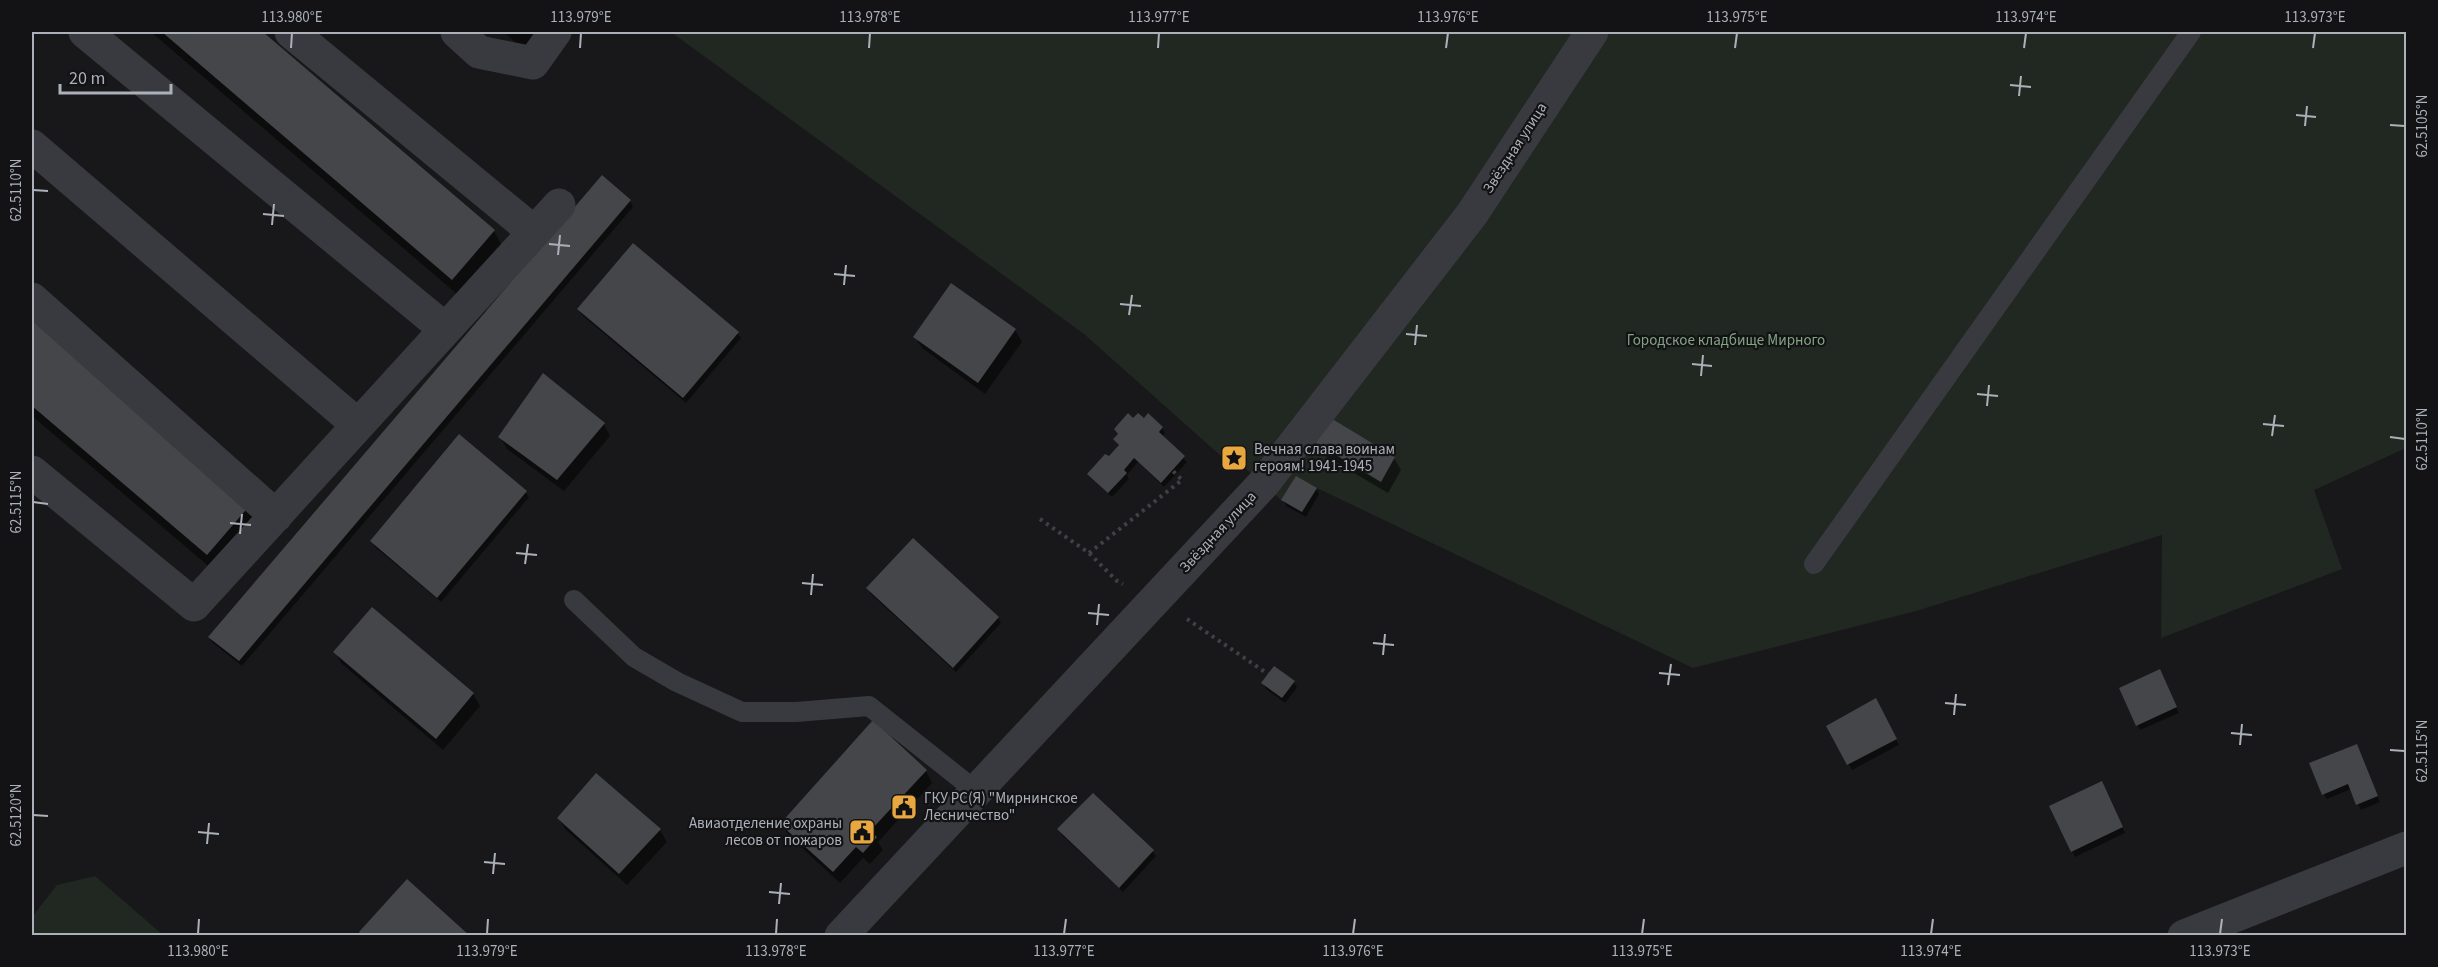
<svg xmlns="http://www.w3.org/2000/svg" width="2438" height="967" viewBox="0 0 2438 967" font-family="'Source Sans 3',sans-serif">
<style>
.green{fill:#202821}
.shadow{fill:#0007}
.building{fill:#45464a}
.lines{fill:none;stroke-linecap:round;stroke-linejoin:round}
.path{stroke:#3f4146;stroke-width:4;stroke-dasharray:3 4.5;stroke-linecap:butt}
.lane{stroke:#393a3f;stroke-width:20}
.street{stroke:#393a3f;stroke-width:33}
.ticks{fill:none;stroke:#abb0b9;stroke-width:2}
.labels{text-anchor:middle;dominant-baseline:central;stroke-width:4.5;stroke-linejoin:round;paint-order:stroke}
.street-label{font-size:15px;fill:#abb0b9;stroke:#131315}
.park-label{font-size:15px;fill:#83a383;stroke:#131315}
.poi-label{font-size:15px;fill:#abb0b9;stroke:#131315;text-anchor:start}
.neatline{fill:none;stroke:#abb0b9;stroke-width:2}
.ticks-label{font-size:15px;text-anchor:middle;fill:#abb0b9}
</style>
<rect width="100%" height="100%" fill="#18181a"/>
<path class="green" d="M671,32h1735v416l-92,42 28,79 -181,69 1,-103 -246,76 -223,57 -376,-180 -15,24 -21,-12 -47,-42 -13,-2 -137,-122z
M95,876l68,59h-131v-18l25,-32z"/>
<path class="shadow" d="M151,32h110l233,199 12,22 -41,48z
M504,32h47l-22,23z
M630,201l3,6 -391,459 -29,-23 -3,-5z
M579,310l158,23 4,5 -55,65 -104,-88z
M32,320l218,185 12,22 -42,49 -188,-160z
M1015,330l7,12 -37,52 -63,-46 -7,-11z
M1133,421l29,7 3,5 -3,4 25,25 -23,25 -26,-25 -11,13 2,4 -17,18 -23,-23 31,-27 -5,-7z
M604,424l6,12 -46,55 -57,-42 -7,-12z
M1316,442l78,16 7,12 -13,23 -66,-39z
M1316,489l3,5 -13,23 -20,-11 -3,-6z
M525,492l4,5 -88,105 -66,-55 -3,-6z
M868,589l130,29 3,5 -45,49 -85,-78z
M335,652l138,42 7,12 -37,44 -101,-86z
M2163,677l16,36 -39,17 -3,-5z
M1294,682l3,6 -12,15 -19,-14 -3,-6z
M1875,700l24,45 -47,25 -24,-44z
M2360,751l20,51 -19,8 -10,-21 -24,10 -3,-5z
M926,771l6,12 -54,59 5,8 -13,14 -7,-6 -23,25 -51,-47 -7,-11z
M596,775l64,55 7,12 -40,43 -61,-55 -7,-11z
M2104,789l21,44 -50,24 -3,-6z
M1059,829l93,22 4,5 -33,36 -61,-57z"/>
<path class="building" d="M162,32h101l232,198 -43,50z
M602,175l29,25 -392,461 -31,-24z
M633,243l106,89 -56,66 -106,-89z
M951,283l65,46 -38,54 -65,-46z
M32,318l219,186 -44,51 -175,-149z
M543,373l62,50 -48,57 -59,-43z
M1128,413l5,5 5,-5 6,5 4,-5 15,14 -4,5 26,24 -24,27 -27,-25 -10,12 3,3 -19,20 -21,-19 18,-20 4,2 10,-11 -6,-6 5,-5 -4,-5z
M1329,417l66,40 -14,25 -67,-40z
M459,434l68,57 -90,107 -67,-57z
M1296,476l21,12 -15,24 -21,-12z
M913,538l86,79 -46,51 -87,-80z
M372,607l102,86 -38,46 -103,-87z
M1274,666l21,15 -13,17 -21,-15z
M2160,669l17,38 -41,19 -17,-38z
M1876,698l21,41 -50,26 -21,-39z
M873,720l54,50 -57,61 7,6 -14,16 -7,-6 -23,25 -53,-48z
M2357,744l21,52 -22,9 -8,-21 -26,11 -13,-32z
M596,773l65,56 -42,45 -62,-56z
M2102,781l21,46 -52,25 -22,-46z
M1093,793l61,57 -35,38 -62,-59z
M407,879l63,57h-107l-4,-4z"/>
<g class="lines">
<path class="path" d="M1040,519l49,34 28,28 6,3
M1089,553l93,-73 -10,-10
M1187,619l81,55"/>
<path class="lane" d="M1814,564l377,-532
M574,600l60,57 43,25 65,30h54l73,-6 107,85"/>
<path class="street" d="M85,32l360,297
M291,32l243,200
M457,32l22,20 54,11 22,-31
M32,146l326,279
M32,299l244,217
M32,472l162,133 365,-400
M841,936l423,-453 208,-269 120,-182
M2184,936l222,-88"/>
</g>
<path class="ticks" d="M291,48l1,-15M580,48l1,-15M869,48l1,-15M1158,48l1,-15M1446,48l2,-15M1735,48l2,-15M2024,48l2,-15M2313,48l2,-15M2010,85l21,2M2019,96l2,-20M2296,115l20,2M2390,125l15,1M2305,126l2,-20M33,190l15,1M263,214l21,2M272,225l2,-21M549,244l21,2M558,255l2,-20M834,274l21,2M844,285l2,-20M1120,304l21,2M1129,315l3,-20M1406,334l21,2M1415,345l2,-20M1692,364l20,2M1701,376l2,-21M1977,394l21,2M1987,406l2,-21M2263,424l21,2M2272,436l3,-21M2390,437l15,2M33,502l15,2M230,523l21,2M240,534l2,-20M516,553l21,2M525,564l3,-20M802,583l21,2M811,595l2,-21M1088,613l21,2M1097,625l2,-21M1373,643l21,2M1383,655l2,-21M1659,673l21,2M1668,685l3,-21M1945,703l21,2M1954,715l2,-21M2231,733l21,2M2240,745l2,-21M2390,750l15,1M33,815l15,1M198,832l21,2M207,844l2,-21M484,862l21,2M493,874l2,-21M769,892l21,2M779,904l2,-21M198,934l1,-15M487,934l1,-15M776,934l1,-15M1064,934l2,-15M1353,934l2,-15M1642,934l2,-15M1931,934l2,-15M2220,934l2,-15"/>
<defs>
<symbol id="sight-square" viewBox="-11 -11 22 22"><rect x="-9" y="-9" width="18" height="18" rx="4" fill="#e9a740" stroke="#131315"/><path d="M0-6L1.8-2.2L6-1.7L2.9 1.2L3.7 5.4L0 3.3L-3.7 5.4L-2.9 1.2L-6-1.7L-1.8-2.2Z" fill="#111"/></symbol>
<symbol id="civic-square" viewBox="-11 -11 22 22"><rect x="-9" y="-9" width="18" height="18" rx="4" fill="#e9a740" stroke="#131315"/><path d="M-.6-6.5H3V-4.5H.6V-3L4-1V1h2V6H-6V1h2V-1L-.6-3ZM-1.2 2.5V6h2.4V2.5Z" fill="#111"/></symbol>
</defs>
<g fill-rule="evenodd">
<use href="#sight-square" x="1219" y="443" width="30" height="30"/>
<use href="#civic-square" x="889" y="792" width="30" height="30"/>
<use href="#civic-square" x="847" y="817" width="30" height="30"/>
</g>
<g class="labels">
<g class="street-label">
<text transform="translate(1515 148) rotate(-57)">Звёздная улица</text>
<text transform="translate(1218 532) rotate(-47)">Звёздная улица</text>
</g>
<g class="park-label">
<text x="1726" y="340">Городское кладбище Мирного</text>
</g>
<g class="poi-label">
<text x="1254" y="449">Вечная слава воинам<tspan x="1254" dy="17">героям! 1941-1945</tspan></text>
<text x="924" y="798">ГКУ РС(Я) "Мирнинское<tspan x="924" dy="17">Лесничество"</tspan></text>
<text x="842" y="823" text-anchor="end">Авиаотделение охраны<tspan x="842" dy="17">лесов от пожаров</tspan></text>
</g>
</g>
<rect width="2438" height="967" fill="none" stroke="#131315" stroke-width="66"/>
<path d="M60 84v9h111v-9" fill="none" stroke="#abb0b9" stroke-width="3"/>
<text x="69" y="84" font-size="18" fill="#abb0b9" stroke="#131315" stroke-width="4.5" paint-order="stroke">20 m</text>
<rect x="33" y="33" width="2372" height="901" class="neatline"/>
<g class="ticks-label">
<text x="292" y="22">113.980°E</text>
<text x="581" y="22">113.979°E</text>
<text x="870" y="22">113.978°E</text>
<text x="1159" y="22">113.977°E</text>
<text x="1448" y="22">113.976°E</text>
<text x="1737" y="22">113.975°E</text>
<text x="2026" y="22">113.974°E</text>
<text x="2315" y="22">113.973°E</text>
<text transform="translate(2422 126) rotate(-90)" y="5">62.5105°N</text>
<text transform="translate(16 190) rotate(-90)" y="5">62.5110°N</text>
<text transform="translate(2422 439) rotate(-90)" y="5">62.5110°N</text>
<text transform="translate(16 502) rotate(-90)" y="5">62.5115°N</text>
<text transform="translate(2422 751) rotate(-90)" y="5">62.5115°N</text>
<text transform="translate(16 815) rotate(-90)" y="5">62.5120°N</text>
<text x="198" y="956">113.980°E</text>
<text x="487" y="956">113.979°E</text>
<text x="776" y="956">113.978°E</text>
<text x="1064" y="956">113.977°E</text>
<text x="1353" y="956">113.976°E</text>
<text x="1642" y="956">113.975°E</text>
<text x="1931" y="956">113.974°E</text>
<text x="2220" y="956">113.973°E</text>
</g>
</svg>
